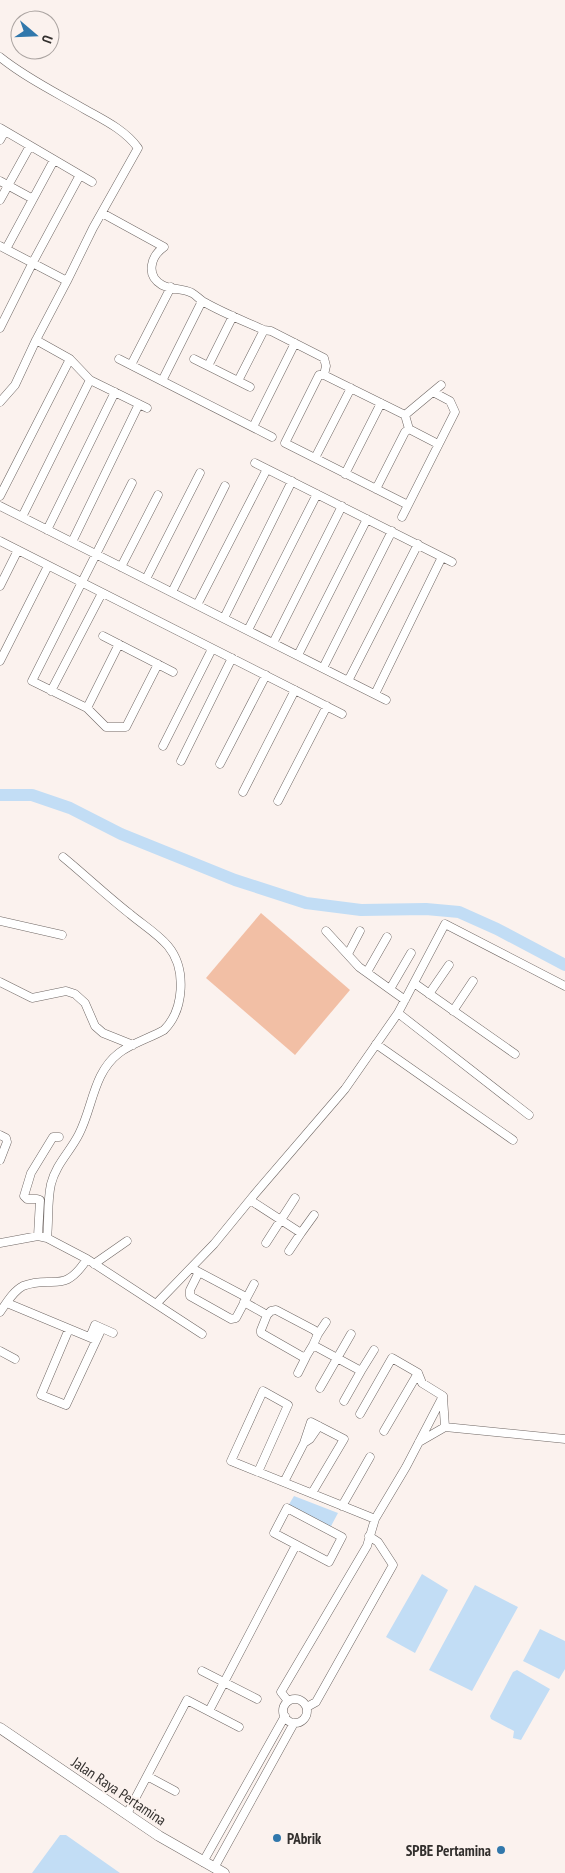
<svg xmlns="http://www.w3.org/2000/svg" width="565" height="1873" viewBox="0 0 565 1873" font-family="'PT Sans Narrow',sans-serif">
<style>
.green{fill:#f2bfa5}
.water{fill:#c2ddf5}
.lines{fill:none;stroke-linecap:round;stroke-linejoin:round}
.river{stroke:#c2ddf5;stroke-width:12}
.minor-casing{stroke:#6f6764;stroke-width:9}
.major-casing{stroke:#6f6764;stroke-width:11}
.minor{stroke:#fff;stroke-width:8}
.major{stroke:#fff;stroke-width:10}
.poi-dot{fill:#3178ac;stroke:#fbf2ee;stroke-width:2}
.labels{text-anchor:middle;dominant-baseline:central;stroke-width:4;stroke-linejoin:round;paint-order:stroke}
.street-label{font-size:15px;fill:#322f2d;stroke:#fbf2ee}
.poi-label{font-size:15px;font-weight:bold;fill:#322f2d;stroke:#fbf2ee;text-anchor:start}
</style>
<rect width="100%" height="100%" fill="#fbf2ee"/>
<path class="green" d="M261,913l89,77 -55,65 -89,-77z"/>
<path class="water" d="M294,1496l44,17 -8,15 -42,-22z
M422,1574l26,16 -33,63 -29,-16z
M475,1585l43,22 -46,84 -43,-21z
M540,1629l25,12v28l-6,10 -36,-18z
M517,1670l33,19 -29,51 -8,-2 1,-7 -23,-12 -1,-3 23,-44z
M60,1835h6l54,38h-88z"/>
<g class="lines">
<path class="river" d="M0,795h32l38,13 51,26 114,46 71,23 55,7 65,-1 33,3 38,17 68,36"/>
<defs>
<path id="minor" d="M0,57c26,21 57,36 86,53 18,10 39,20 52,38l-45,80 -26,53
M0,128l92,54
M0,140l5,-9
M0,181l33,18
M0,200l30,-54
M102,213l62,34c-13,9 -19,28 -2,38 9,5 21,3 30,8 4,2 8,7 12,9 19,11 40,19 60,28l7,1 53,27 2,8 -2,9
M0,246l67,35 -31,59 34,19 20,21 57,28
M6,249l48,-89
M0,328l33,-66 47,-87
M119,359l153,78
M194,359l56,28
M131,365l40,-78
M208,366l25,-50
M324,375h-5l-34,68 123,62
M324,375l81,40 4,14 29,15
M162,381l40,-80
M238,381l26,-51
M0,402l15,-17 21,-45
M405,415l36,-30
M253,427l42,-84
M315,458l36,-70
M255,463l197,99
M345,474l36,-71
M132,483l-100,198 55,27 19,19h20l32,-63
M376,489l29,-57 4,-3
M0,496l70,-137
M0,506l386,194
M22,517l68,-137
M402,517l53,-105 -5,-11 -17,-9
M47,530l68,-138
M0,541l342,173
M72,542l67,-138
M121,567l37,-72
M146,579l54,-106
M0,586l18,-36
M172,592l53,-106
M197,605l70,-136
M224,618l68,-137
M248,630l69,-136
M103,636l70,36
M273,643l69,-137
M298,655l69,-136
M0,661l48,-95
M323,668l69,-137
M348,681l70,-137
M51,691l51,-98
M375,694l67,-137
M87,708l32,-64
M163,746l49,-97
M181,761l51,-103
M220,764l46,-89
M243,792l52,-102
M278,801l49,-95
M0,921l62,14
M326,931l33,36 46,33
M348,954l12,-23
M367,972l20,-35
M0,982l32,16 34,-7 9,3 10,9 10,23 8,7 30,12
M414,983l101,71
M390,989l21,-36
M429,994l20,-29
M453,1011l20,-30
M398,1013l131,102
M376,1044l137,96
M0,1135l6,3 1,4 -7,18
M250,1200l51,33 13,-18
M38,1236l2,-36 -3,-1h-10l-3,-3 7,-23 22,-36h6
M47,1238c2,-18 0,-36 4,-54 5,-20 19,-32 28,-50 14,-27 14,-61 40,-81 13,-10 31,-15 45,-23 20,-20 23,-61 4,-84 -11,-13 -25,-21 -38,-32 -23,-18 -44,-38 -67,-57
M0,1243l38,-7 9,2 40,21
M266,1243l29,-45
M289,1251l12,-18
M94,1264l33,-23
M195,1270l51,27
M199,1272l-9,18v6l41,23 5,-1 18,-34
M244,1302l23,13 4,-4 5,-1 38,20 4,4 -5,11 48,26 13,-21
M7,1303l89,37
M156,1304l46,30
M0,1312c6,-8 13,-21 23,-26 30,-12 40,10 64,-27l69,45 58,-60 40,-49 91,-106 53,-76 47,-89 120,62
M267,1315l-6,15v3l42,24 4,-2 6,-10
M69,1329l-28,66 25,10 36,-77
M318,1334l8,-12
M90,1337l5,-12 18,8
M0,1351l15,8
M298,1373l8,-16
M320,1388l31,-54
M443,1397l2,30
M344,1401l17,-30
M384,1431l34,-58
M419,1442l26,-15 120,12
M304,1443l7,-21 33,17 -32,54
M258,1472l30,-67 -25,-14 -32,70 144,58
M284,1482l20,-39 6,-4 9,-13
M342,1506l28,-49
M287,1508l55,29 -13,25 -55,-29z
M202,1671l55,28
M283 1711a12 12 0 1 1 24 0a12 12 0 1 1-24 0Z
M288,1701l-7,-9 86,-146 8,-27 31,-52 37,-71 -21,-13 -4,-10 -26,-15 -32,56
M307,1707l9,-5 77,-137 -15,-23 -9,-6
M209,1711l87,-166
M147,1776l28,15
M127,1814l60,-114 52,27
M203,1862l82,-146
M214,1868l80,-145"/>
<path id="major" d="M0,1728l159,108 65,37"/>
</defs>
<use href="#minor" class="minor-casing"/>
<use href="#major" class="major-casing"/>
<use href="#minor" class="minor"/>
<use href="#major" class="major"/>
</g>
<g class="poi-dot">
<circle cx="277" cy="1838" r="5"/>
<circle cx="501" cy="1850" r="5"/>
</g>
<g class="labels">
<g class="street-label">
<text transform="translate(119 1791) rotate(34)">Jalan Raya Pertamina</text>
</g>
<g class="poi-label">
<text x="287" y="1838">PAbrik</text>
<text x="491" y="1850" text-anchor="end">SPBE Pertamina</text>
</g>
</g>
<g transform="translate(35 35) rotate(109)"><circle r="24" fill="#fbf2ee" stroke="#aba4a1"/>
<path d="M0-4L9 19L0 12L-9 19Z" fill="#3178ac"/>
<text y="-8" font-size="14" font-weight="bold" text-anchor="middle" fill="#322f2d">U</text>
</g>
</svg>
